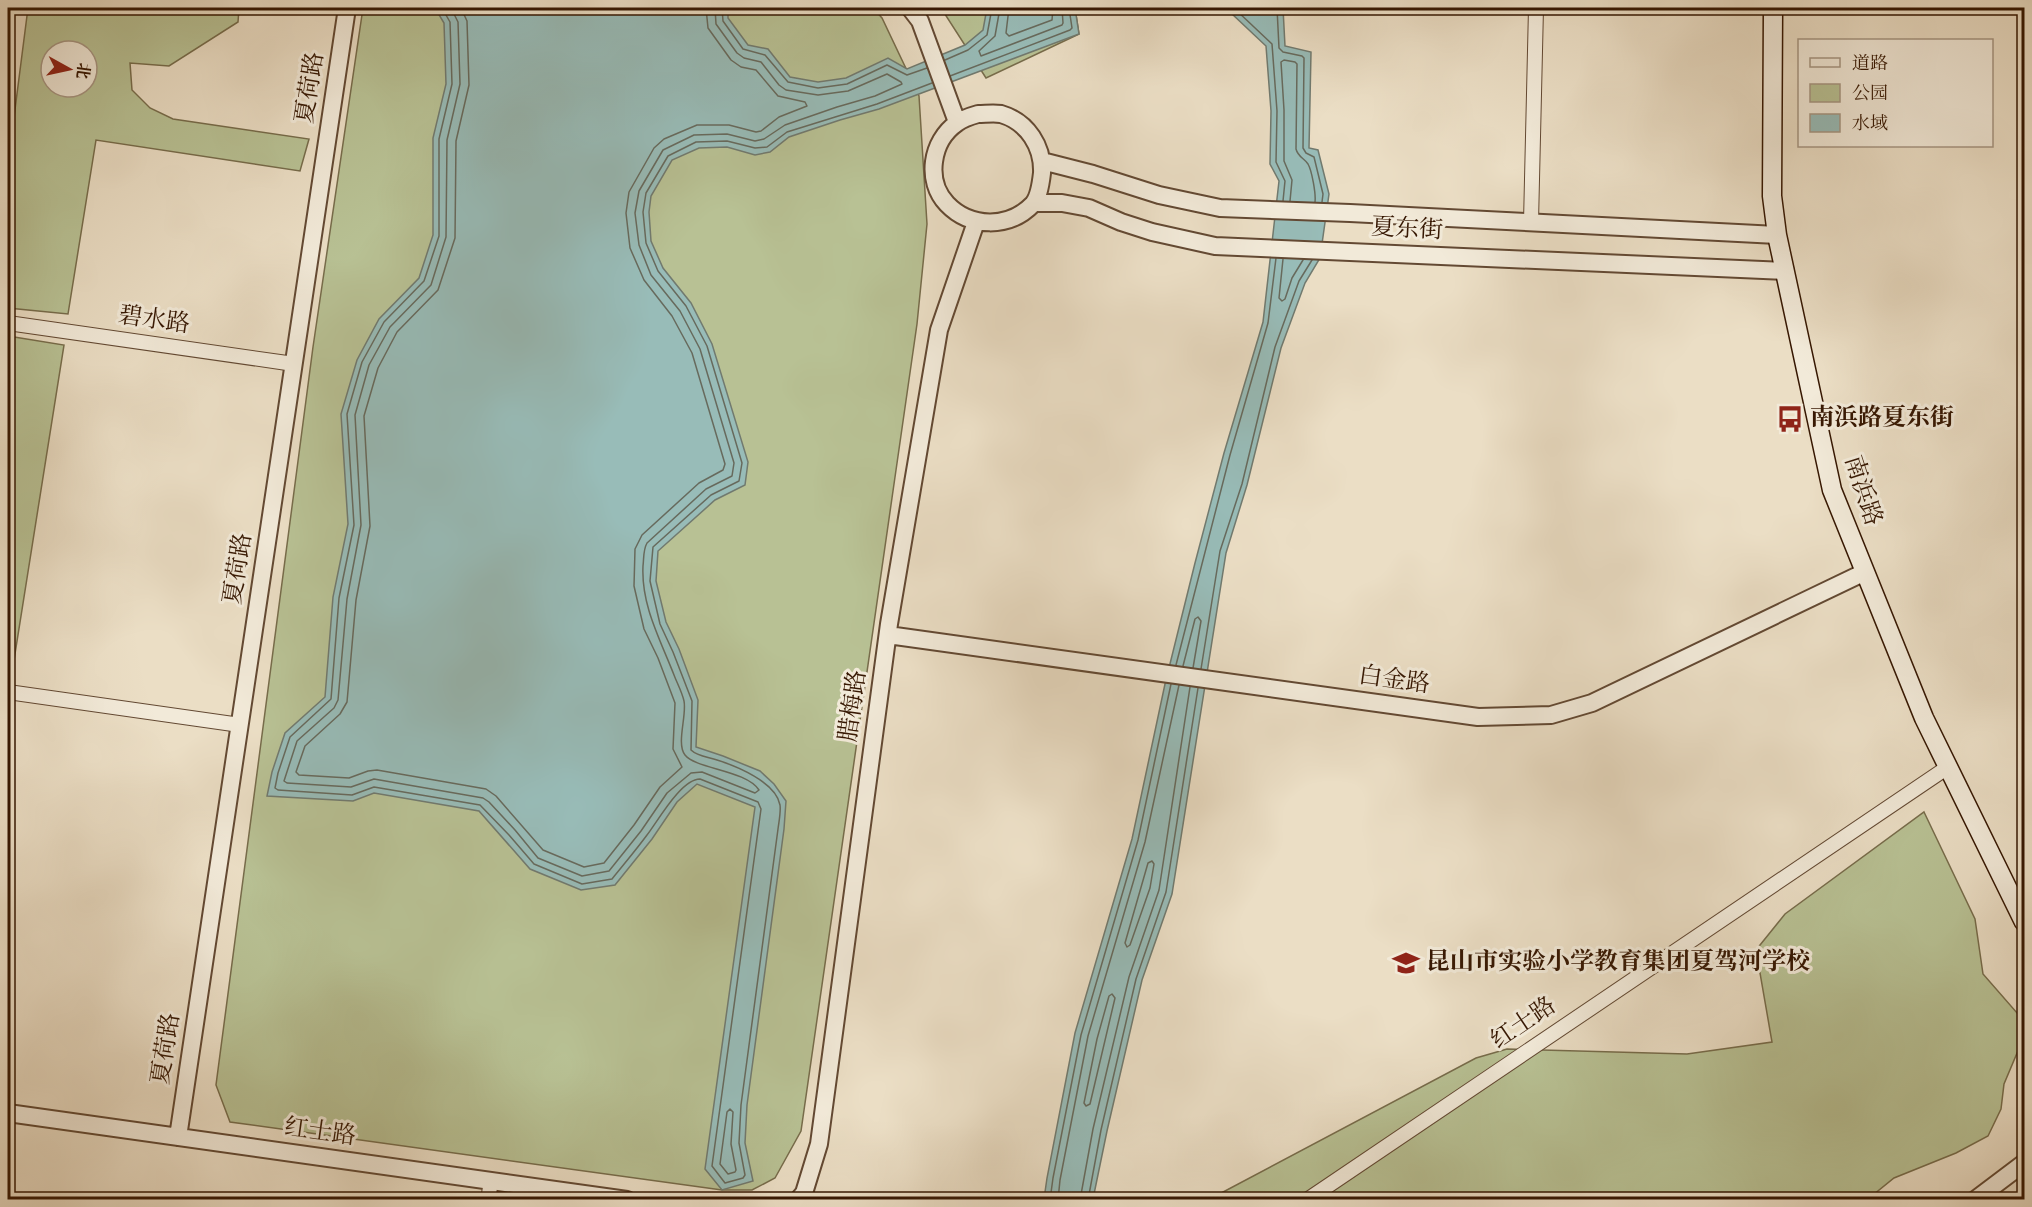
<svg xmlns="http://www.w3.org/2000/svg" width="2032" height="1207" viewBox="0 0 2032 1207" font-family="'Old Standard TT','Noto Serif SC',serif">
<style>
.green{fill:#b8c194;stroke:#776c4b;stroke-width:1.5;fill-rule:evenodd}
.water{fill:#98bcb8;stroke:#717a6f;stroke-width:1.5}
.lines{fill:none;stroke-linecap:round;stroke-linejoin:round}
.shore{stroke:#676a5d;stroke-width:1.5}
.minor-casing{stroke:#634933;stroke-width:16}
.tertiary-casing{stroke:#634933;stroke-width:20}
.secondary-casing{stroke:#361702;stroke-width:21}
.minor{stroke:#f2ead9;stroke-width:14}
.tertiary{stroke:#f2ead9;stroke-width:16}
.secondary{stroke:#f2ead9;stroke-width:18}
.labels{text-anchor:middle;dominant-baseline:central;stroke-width:6;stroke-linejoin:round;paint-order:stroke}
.street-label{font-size:24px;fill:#361702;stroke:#f2ead9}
.poi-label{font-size:24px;font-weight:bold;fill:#361702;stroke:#f2ead9;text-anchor:start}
</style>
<rect width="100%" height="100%" fill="#ebdec5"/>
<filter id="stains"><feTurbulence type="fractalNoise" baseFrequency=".00333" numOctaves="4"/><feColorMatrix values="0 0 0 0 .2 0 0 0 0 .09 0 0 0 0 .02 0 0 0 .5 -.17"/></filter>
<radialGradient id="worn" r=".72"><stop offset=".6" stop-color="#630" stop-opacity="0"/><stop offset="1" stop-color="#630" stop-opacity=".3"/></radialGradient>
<path class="green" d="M28,8h211l-1,14 -69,44 -39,-3 2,27 18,18 23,11 136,20 -9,32 -204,-31 -28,174 -60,-6v-144zM51,51h36v36h-36z
M363,8h510l9,10 37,78 8,128 -10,100 -116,807 -26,47 -23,12h-30l-492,-68 -14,-37 97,-738z
M941,8h312v7l-178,-7 4,26 -93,44z
M8,336l56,9 -53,334 -3,-1z
M1924,812l51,107 8,55 35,40 4,17 -2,15 -16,38 -3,25 -13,27 -32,17 -62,25 -26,21 -660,1 268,-142 31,-9 180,5 85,-12 -16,-92 29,-36z"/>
<path class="water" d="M435,8h293v10l20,27 20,4 22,28 28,5 28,-4 42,-20 19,11 58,-24 18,-15 4,-22h296l2,38 26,6 -2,96 9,2 11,44 -9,64 -15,25 -24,65 -34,137 -21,68 -54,341 -30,86 -35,151 -14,68h-49l3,-21 28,-145 57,-194 33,-155 30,-121 29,-110 39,-131 16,-141 -9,-17 1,-53 -5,-65 -34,-32 -157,-6 4,26 -200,75 -39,11 -51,17 -19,15 -15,3 -28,-8 -28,1 -27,12 -21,36 -2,16 2,29 12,27 28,35 21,41 36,118 -3,23 -30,15 -57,51 -2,30 10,41 13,27 19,51 -2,47 27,9 37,15 14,13 12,17 -2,28 -37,276 -2,38 8,38 -31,9 -17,-21 50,-362 -58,-23 -20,18 -25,37 -37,46 -34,5 -51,-21 -51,-58 -105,-18 -21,8 -86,-5 5,-24 13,-39 40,-36 8,-100 15,-73 -7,-110 16,-54 22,-41 40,-41 14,-43v-97l13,-54 -2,-61z"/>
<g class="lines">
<path class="shore" d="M442,8l8,14 2,62 -13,55v97l-15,45 -40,41 -22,40 -15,52 7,111 -15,73 -8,101 -41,38 -12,36 -3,15 3,2 74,5 22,-8 106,18 29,30 25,29 48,20 30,-5c12,-15 24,-29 35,-44 11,-14 34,-56 53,-56l58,23 3,7 -49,357 13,17 18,-5 2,-3 -6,-32 2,-38 37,-276c1,-8 3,-17 2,-24 -4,-23 -44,-39 -63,-45 -9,-3 -20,-4 -26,-10l1,-49 -19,-49 -13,-28 -10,-43 3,-34 58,-52 28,-14 3,-18 -35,-117 -21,-40 -28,-35 -12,-28 -3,-31 3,-19 22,-37 28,-14 31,-1 28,7 12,-1 20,-15 90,-28 55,-21
M451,8l7,14 2,62 -13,56 -1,97 -15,48 -41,42 -21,38 -14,50 6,110 -14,74 -9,101 -4,8 -37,33 -13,40 3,2 64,4 23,-8 109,19 6,4 26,28 23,28 44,18 27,-5 32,-40 26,-38 24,-20 11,-1 53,21 4,-3c-13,-20 -63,-21 -74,-35 -9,-11 2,-40 -1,-54 -2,-9 -7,-18 -10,-26 -14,-36 -33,-70 -31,-109 1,-8 0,-16 4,-23l59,-54 26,-13 2,-13 -34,-114 -20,-38 -29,-36 -12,-30 -4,-32 4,-22 24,-41 31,-15 33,-1 28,7 9,-2 21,-14 52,-18 38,-11 27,-12 -1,-2 -14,-8 -39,17 -30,4 -32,-5 -7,-5 -18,-23 -17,-4 -7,-5 -21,-29 -1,-16
M461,8l6,13 2,64 -13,56 -1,97 -17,52 -41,42 -19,36 -14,48 6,110 -14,74 -9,102 -7,12 -35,32 -9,26 3,3 50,3 19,-7 9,-1 109,19 10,7 47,54 41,17 20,-4 30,-38 26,-38 22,-20 -9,-18 2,-46 -17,-45 -14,-29 -10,-43 1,-37 7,-14 57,-52 24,-13 2,-6 -33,-111 -20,-37 -28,-36 -14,-32 -4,-35 3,-21 25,-44 10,-9 33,-14h32l27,7 5,-1 18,-14 28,-11 -2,-4 -27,-6 -22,-26 -15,-3 -10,-7 -23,-32 -2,-20
M722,8l1,13 20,28 22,6 23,27 30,6 29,-4 40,-19 20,10 20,-7
M1000,8l-5,28 -16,15 2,5 81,-31 1,-2 -1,-15
M1009,8l-3,25 3,3 43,-16 1,-12
M1213,8l23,2 36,34 5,67 -1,51 9,19 -2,20
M1277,8l2,40 4,4 19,4 2,2 -1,90 3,5 8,4 9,37 -1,8
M945,60l23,-10 19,-15 5,-27
M950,76l120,-46 2,-2 -3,-20
M1290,201l2,-21 -8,-19v-51l-3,-48 3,-2 11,2 2,2 -1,85c2,8 8,9 12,15 4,7 8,30 7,38
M1283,259l-4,39 3,3 3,-2 7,-21 11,-18
M1176,665l54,-210 38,-132 8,-65
M1183,666l12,-47 3,-2 3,4 -8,47
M1201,669l19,-118 22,-67 33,-137 24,-66 13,-21
M1152,861l2,3 -4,24 -20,57 -3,2 -2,-4 23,-80z
M1112,994l3,4 -25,106 -4,2 -2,-3 13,-64 12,-43z
M730,1109l3,3 -2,32 5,26 -1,2 -7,2 -8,-10 7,-52z
M1050,1200l3,-22 28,-143 57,-195 33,-156
M1058,1200l2,-20 28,-144 57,-194 34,-157
M1080,1200l13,-71 36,-152 30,-87 31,-203
M1088,1200l13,-70 35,-151 30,-87 32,-204"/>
<defs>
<path id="minor" d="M1531,222l5,-214
M8,323l286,41
M8,692l232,33
M488,1200l3,-19
M1307,1200l641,-433"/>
<path id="tertiary" d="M910,8l10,13 37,101
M978,114c7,0 16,-1 23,0 27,8 42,33 41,59 -1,9 -3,24 -9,31 -24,25 -63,24 -86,0 -22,-23 -16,-63 10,-81 5,-4 14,-7 21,-9z
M1042,161l51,13 66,21 61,13 130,5 427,22
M1034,203h28l27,5 32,14 31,10 63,14 570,25
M888,635l590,82 73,-2 41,-12 273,-131
M8,1113l619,87
M178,1137l169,-1129
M798,1200l6,-7 15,-49 70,-520 50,-294 37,-108
M1975,1200l49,-37"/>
<path id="secondary" d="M1773,8l-1,188 5,39 55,255 92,228 100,204"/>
</defs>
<use href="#minor" class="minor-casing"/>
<use href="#tertiary" class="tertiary-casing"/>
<use href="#secondary" class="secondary-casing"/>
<use href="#minor" class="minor"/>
<use href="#tertiary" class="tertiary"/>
<use href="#secondary" class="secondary"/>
</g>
<defs>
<symbol id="bus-bare" viewBox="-9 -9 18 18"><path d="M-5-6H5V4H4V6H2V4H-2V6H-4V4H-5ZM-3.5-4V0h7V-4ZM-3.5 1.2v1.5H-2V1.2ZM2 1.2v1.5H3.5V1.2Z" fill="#8f2418" stroke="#f2ead9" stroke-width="2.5" paint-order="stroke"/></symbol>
<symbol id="school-bare" viewBox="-9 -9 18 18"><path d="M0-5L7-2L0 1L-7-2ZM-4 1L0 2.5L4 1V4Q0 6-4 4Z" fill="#8f2418" stroke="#f2ead9" stroke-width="2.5" paint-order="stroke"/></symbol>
</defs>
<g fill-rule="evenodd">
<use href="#bus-bare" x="1771" y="400" width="38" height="38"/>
<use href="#school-bare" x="1387" y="944" width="38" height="38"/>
</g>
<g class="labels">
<g class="street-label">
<text transform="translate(311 88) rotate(-81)">夏荷路</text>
<text transform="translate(1407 230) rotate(3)">夏东街</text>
<text transform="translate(154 321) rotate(8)">碧水路</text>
<text transform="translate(1862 491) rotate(72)">南浜路</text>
<text transform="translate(239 569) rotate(-81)">夏荷路</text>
<text transform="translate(1394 681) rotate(8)">白金路</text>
<text transform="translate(854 706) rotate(-82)">腊梅路</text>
<text transform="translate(1524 1024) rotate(-34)">红士路</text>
<text transform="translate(167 1049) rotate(-81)">夏荷路</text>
<text transform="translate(320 1133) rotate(8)">红士路</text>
</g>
<g class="poi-label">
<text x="1810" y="419">南浜路夏东街</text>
<text x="1426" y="963">昆山市实验小学教育集团夏驾河学校</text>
</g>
</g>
<rect width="2032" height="1207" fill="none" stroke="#ebdec5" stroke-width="30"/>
<rect x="9" y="9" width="2014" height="1189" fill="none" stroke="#361702" stroke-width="3"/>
<rect x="15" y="15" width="2002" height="1177" fill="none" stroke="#361702" stroke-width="1.5"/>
<rect x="1798" y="39" width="195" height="108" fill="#f2ead9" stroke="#a79683" stroke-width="1.5"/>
<rect x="1810" y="58" width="30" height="9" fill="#f2ead9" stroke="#a79683" stroke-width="1.5"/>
<text x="1852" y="69" font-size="18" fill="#361702">道路</text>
<rect x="1810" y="84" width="30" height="18" fill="#b8c194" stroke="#a79683" stroke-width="1.5"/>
<text x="1852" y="99" font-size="18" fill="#361702">公园</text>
<rect x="1810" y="114" width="30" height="18" fill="#98bcb8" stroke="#a79683" stroke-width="1.5"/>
<text x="1852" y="129" font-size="18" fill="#361702">水域</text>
<g transform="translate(69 69) rotate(98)"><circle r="28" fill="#f2ead9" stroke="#a79683" stroke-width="1.5"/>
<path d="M0-4.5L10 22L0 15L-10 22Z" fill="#8f2418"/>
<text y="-9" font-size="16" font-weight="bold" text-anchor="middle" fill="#361702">北</text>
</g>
<rect width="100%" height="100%" filter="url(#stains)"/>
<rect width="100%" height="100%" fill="url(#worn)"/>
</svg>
